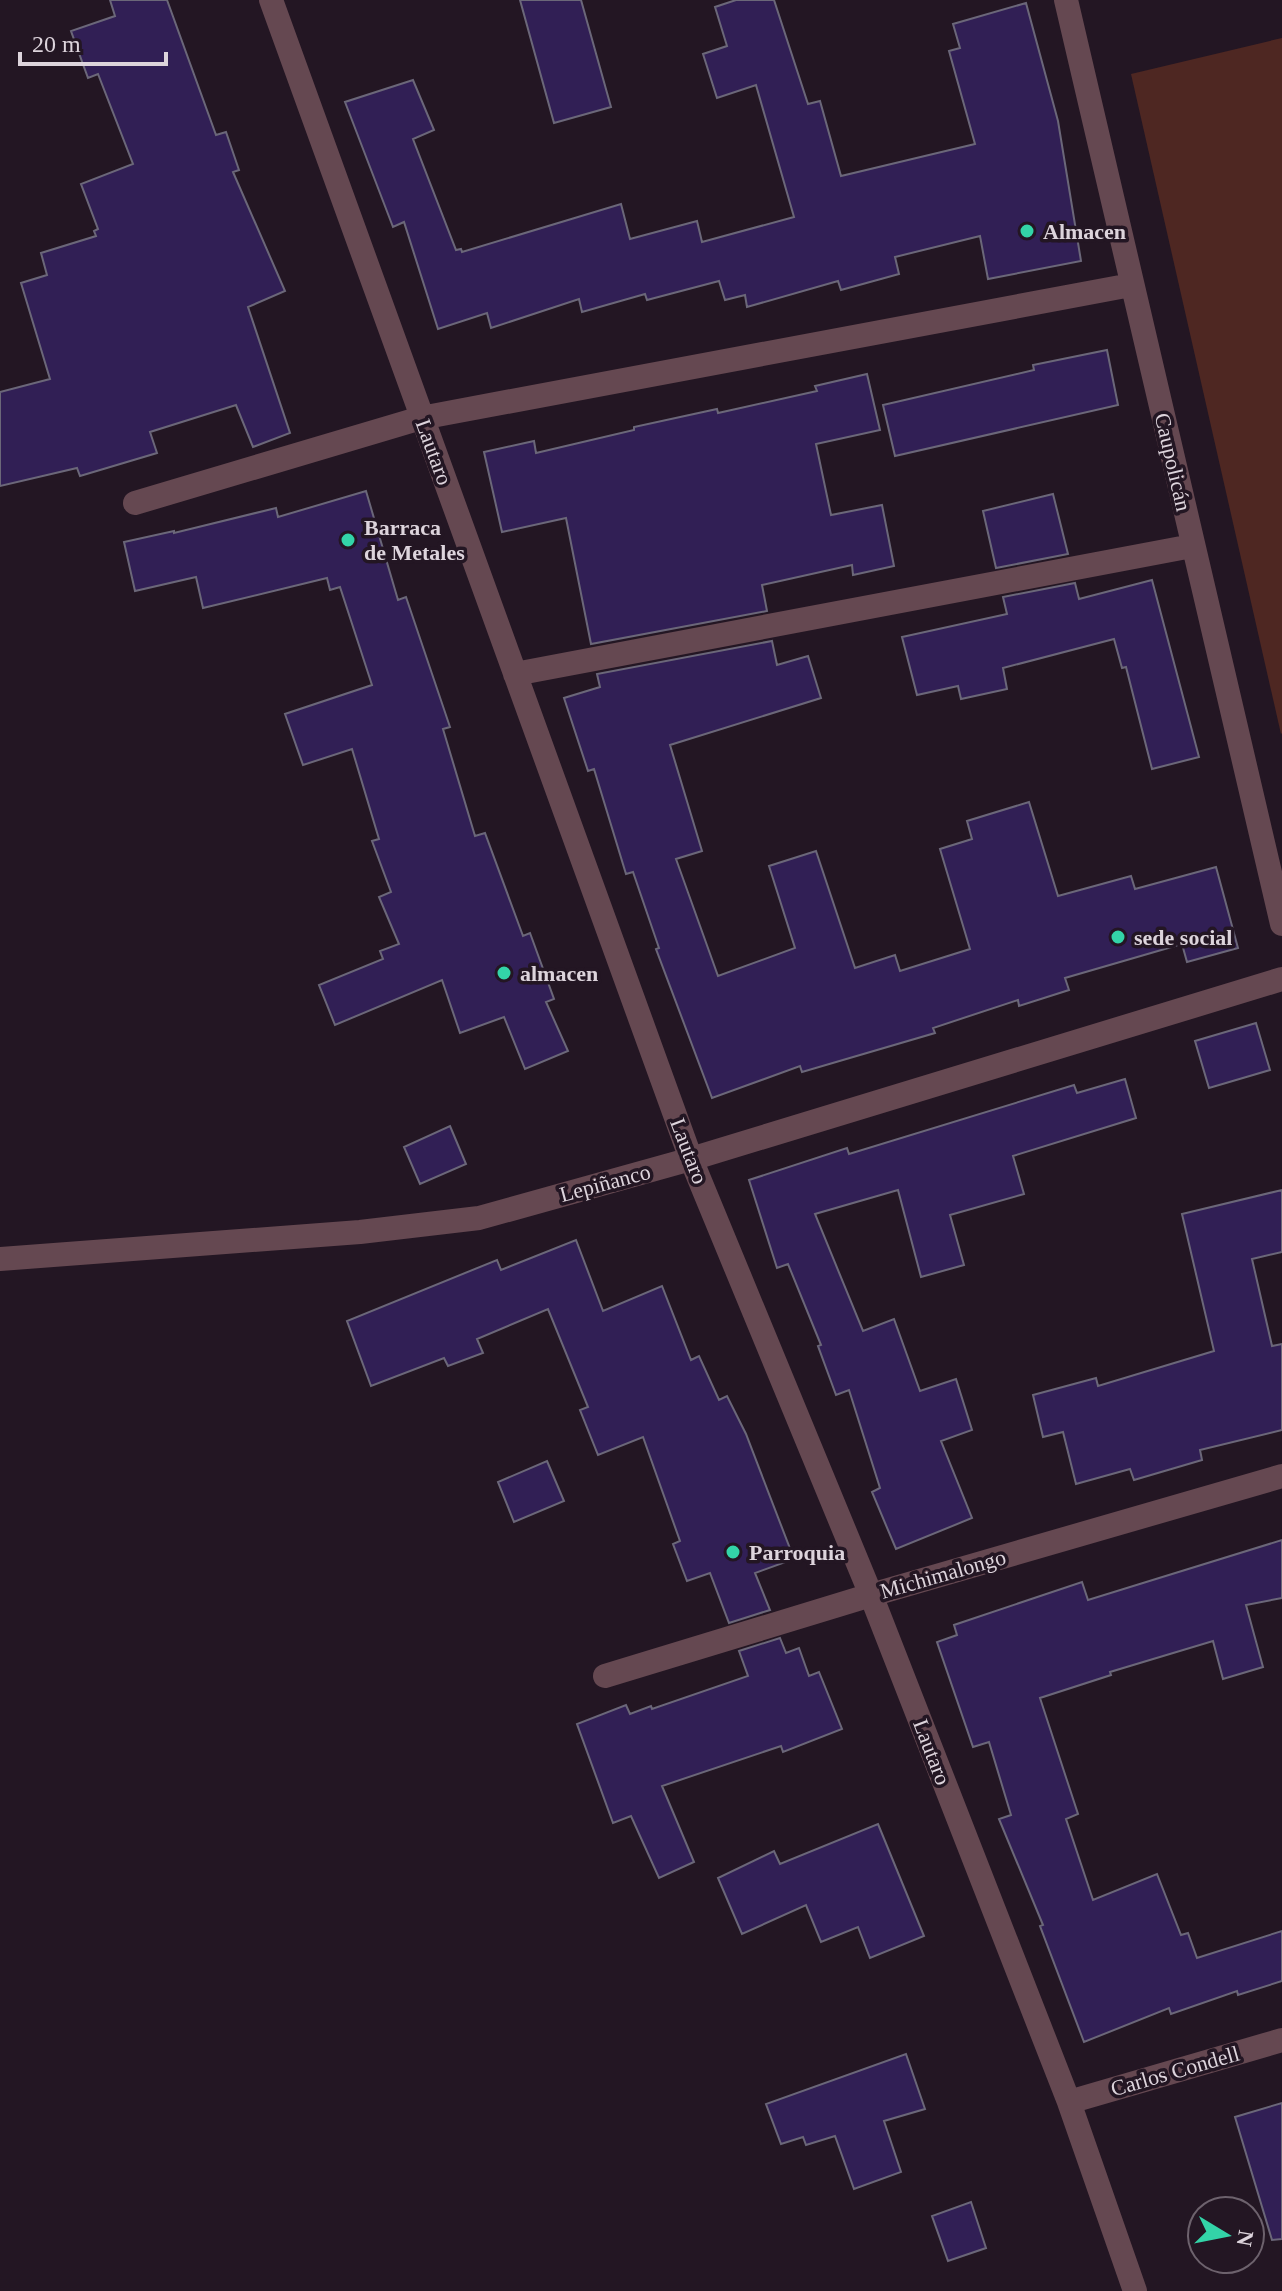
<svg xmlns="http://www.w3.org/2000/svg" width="1282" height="2291" viewBox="0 0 1282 2291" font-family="'Times New Roman',serif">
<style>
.green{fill:#4e2722}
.building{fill:#311f55;stroke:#6b6779;stroke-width:2}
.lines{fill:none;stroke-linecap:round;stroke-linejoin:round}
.street{stroke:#654851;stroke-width:24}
.poi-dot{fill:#33d4a8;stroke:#231623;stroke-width:3}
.labels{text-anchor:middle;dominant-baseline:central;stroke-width:7;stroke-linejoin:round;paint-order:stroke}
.poi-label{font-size:22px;font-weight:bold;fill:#ddd4dc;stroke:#231623;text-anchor:start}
.street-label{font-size:22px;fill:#ddd4dc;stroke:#231623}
</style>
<rect width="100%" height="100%" fill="#231623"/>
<path class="green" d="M1282,38v695l-1,1 -150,-660z"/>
<path class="building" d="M110,0h57l49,135 10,-3 13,38 -6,2 52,119 -37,16 42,126 -37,14 -17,-42 -86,27 7,21 -77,23 -3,-8 -77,18v-94l50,-13 -29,-96 26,-8 -6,-22 55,-17 -2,-5 4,-2 -17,-45 52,-20 -35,-90 -10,4 -17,-47 44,-15z
M520,0h61l30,107 -57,16z
M736,0h38l34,104 12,-3 21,75 134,-32 -26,-93 11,-3 -7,-24 73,-21 32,118 23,140 -93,18 -8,-43 -85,21 4,17 -58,16 -3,-9 -91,26 -2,-12 -20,5 -6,-19 -72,19 -2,-6 -63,18 -3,-13 -88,29 -4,-15 -49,16 -34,-107 -11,5 -48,-125 68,-22 21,50 -21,9 43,111 5,-1 1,3 159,-48 9,35 67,-18 5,21 92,-25 -38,-132 -39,13 -14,-44 24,-8 -12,-39z
M1107,350l11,55 -223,51 -12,-51 151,-35 -1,-5z
M867,374l13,56 -64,14 15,71 51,-10 12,61 -41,9 -1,-10 -90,20 5,26 -176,33 -25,-126 -64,14 -18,-80 50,-11 2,12 98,-23v-3l83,-18 1,4 99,-22 -2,-5z
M366,491l32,109 8,-3 44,130 -7,2 32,107 10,-3 38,103 7,-3 24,66 -8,3 22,49 -43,18 -21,-52 -44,16 -18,-53 -107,45 -16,-40 64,-26 -3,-8 19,-7 -20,-47 12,-5 -19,-51 7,-2 -27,-90 -49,16 -18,-51 87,-29 -32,-98 -10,3 -3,-12 -124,30 -7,-31 -61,14 -11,-49 50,-11v2l102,-25 2,9z
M1053,494l15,60 -72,14 -13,-57z
M1152,580l47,177 -47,12 -26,-102 -4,1 -8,-29 -111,29 4,21 -46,10 -3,-13 -41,9 -15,-58 105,-23 -4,-17 72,-14 4,16z
M772,641l5,24 31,-9 13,42 -151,47 32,106 -26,8 42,117 77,-28 -26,-82 47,-15 39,117 40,-13 5,16 70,-22 -30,-100 32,-10 -5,-18 62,-19 29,94 73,-20 4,13 81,-22 22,81 -51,14 -5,-18 -117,34 4,12 -50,16 -1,-6 -85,28 2,5 -133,39 -2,-6 -88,32 -56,-149 3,-1 -26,-76 -7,2 -32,-105 -6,2 -24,-73 36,-11 -3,-13z
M1256,1023l14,47 -61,18 -14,-47z
M1125,1079l11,39 -123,38 11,38 -74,21 14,50 -43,12 -23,-87 -83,24 48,117 31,-12 26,72 36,-12 16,51 -31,11 31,77 -76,31 -24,-57 8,-4 -31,-98 -13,5 -18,-49 3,-1 -33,-81 -11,4 -28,-88 98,-32 2,6 225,-69 3,8z
M450,1126l16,38 -46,20 -16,-37z
M1282,1190v62l-30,7 20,87 10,-2v86l-82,20 2,10 -68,20 -4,-11 -54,15 -13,-52 -20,5 -10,-42 63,-17 2,8 116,-35 -32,-137z
M576,1240l27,71 59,-25 29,74 8,-4 20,44 8,-4 19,38 48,125 -39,14 15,37 -41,13 -19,-50 -23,8 -14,-37 7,-3 -37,-104 -45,18 -18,-45 8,-3 -40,-98 -71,30 6,14 -35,13 -4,-8 -73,28 -24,-65 150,-61 4,10z
M547,1461l17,40 -50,21 -16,-40z
M1282,1540v58l-36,7 17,62 -40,12 -10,-38 -103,31 1,3 -71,23 38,116 -12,5 27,81 64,-26 24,61 7,-2 9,25 85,-27v50l-44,14 -1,-4 -66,23 -2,-6 -85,34 -44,-116 3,-1 -44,-106 12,-4 -22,-73 -16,5 -36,-105 20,-7 -3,-10 128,-43 6,18z
M780,1638l6,15 13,-5 10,28 10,-4 23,57 -59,23 -2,-6 -119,40 32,76 -35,16 -28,-62 -18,7 -36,-99 49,-19 4,9 21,-8 1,3 96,-33 -9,-25z
M878,1824l46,112 -54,22 -12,-31 -37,15 -15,-37 -64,29 -24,-56 56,-27 6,13z
M906,2054l19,55 -41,12 17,51 -47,17 -19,-53 -29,9 -3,-8 -22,7 -15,-40z
M1282,2103v136l-10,1 -37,-123z
M971,2202l15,46 -38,13 -16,-45z"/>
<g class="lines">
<path class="street" d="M271,0l420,1159 180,436 198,507 66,189
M1066,0l216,924
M135,503l286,-85 710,-133
M515,674l677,-128
M0,1259l360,-27 119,-14 212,-59 591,-180
M605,1676l266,-81 411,-119
M1069,2102l213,-62"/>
</g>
<g class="poi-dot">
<circle cx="1027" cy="231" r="8"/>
<circle cx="348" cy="540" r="8"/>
<circle cx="1118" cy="937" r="8"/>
<circle cx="504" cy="973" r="8"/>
<circle cx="733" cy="1552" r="8"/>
</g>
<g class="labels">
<g class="poi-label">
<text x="1043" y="231">Almacen</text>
<text x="364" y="527">Barraca<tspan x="364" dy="25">de Metales</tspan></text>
<text x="1134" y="937">sede social</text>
<text x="520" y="973">almacen</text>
<text x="749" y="1552">Parroquia</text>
</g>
<g class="street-label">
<text transform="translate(434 452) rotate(70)">Lautaro</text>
<text transform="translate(1173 462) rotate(77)">Caupolicán</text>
<text transform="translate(689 1151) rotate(69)">Lautaro</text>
<text transform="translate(605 1183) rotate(-15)">Lepiñanco</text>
<text transform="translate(943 1574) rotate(-16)">Michimalongo</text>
<text transform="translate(932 1752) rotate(69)">Lautaro</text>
<text transform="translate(1175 2071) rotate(-16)">Carlos Condell</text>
</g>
</g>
<g transform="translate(1226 2235) rotate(100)"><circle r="38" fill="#231623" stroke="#6d626d" stroke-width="2"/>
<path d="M0-6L14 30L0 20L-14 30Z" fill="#33d4a8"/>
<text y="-12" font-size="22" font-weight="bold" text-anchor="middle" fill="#ddd4dc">N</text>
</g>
<path d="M20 52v12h146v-12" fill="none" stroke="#ddd4dc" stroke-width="4"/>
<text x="32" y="52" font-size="24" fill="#ddd4dc" stroke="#231623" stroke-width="6" paint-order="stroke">20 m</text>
</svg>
